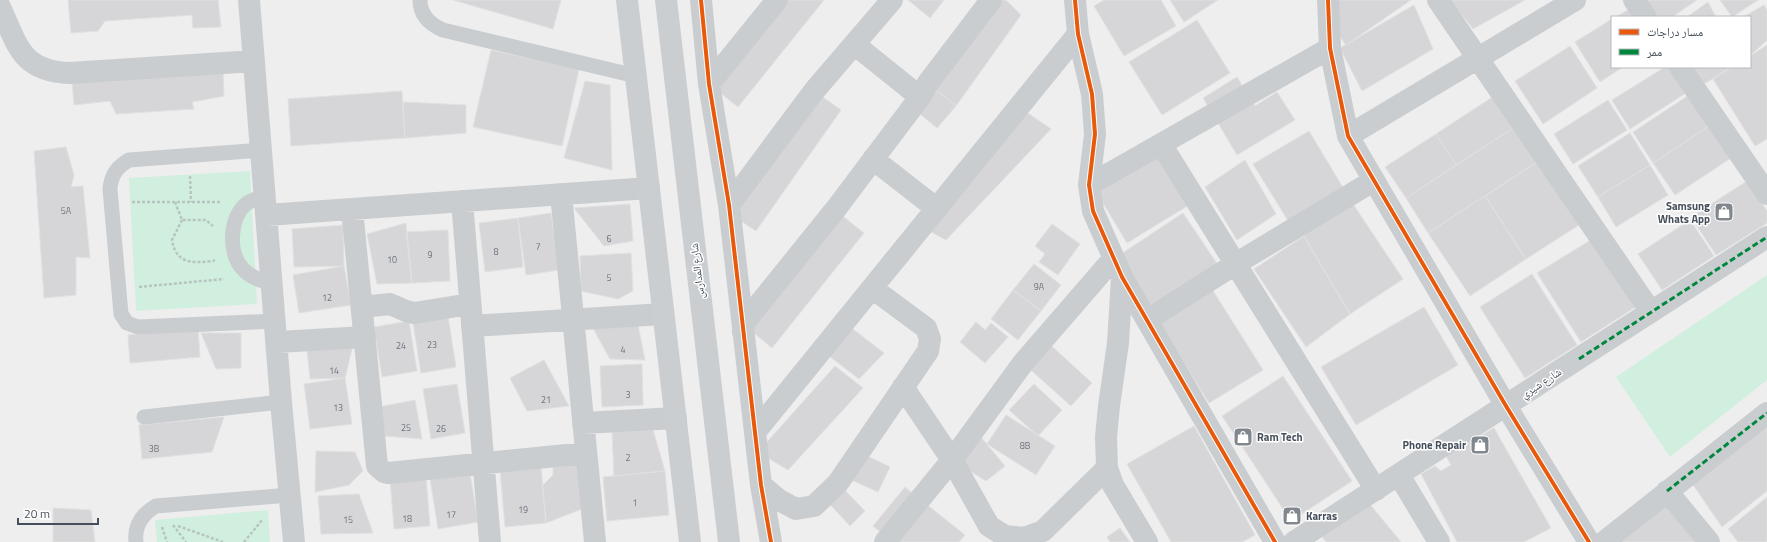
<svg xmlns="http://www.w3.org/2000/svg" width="1767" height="542" viewBox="0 0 1767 542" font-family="'Titillium Web','Noto Naskh Arabic',sans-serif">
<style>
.green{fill:#d1efdf}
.building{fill:#d6d6d8;stroke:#e0e0e1}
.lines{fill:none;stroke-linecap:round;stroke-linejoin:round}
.path{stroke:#b7c4c0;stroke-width:2.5;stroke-dasharray:3 2;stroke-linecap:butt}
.lane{stroke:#cacdcf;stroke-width:15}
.street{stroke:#cacdcf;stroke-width:22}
.secondary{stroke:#cbced1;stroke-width:22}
.quiet{stroke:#00873e;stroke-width:3;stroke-dasharray:6 3;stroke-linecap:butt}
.cycleway-casing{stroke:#fff;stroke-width:6}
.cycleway{stroke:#e8590c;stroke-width:4}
.labels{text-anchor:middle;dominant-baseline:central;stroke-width:3;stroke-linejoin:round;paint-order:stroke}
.number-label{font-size:9px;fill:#6b727c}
.poi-label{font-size:11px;font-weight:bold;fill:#454f5b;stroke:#fff;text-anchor:end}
.street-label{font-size:11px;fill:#454f5b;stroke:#fff}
</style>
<rect width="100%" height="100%" fill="#efeeee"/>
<path class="green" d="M250,171l7,133 -121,7 -7,-133z
M1767,275v105l-97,77 -54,-80z
M268,510l2,32h-113l-2,-22z"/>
<path class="building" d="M68,0h150l3,27 -28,1 -1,-13 -87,6 -7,10 -27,2z
M453,0h108l-8,29z
M777,0h47l-86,107 -29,-23z
M908,0h36l-14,18z
M991,0h15l15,15 -65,91 -28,-23z
M1104,0h57l15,26 -52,30 -30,-50z
M1170,0h48l-34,22z
M1336,0h75l-65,45 -13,-18z
M1450,0h75l-52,29z
M1645,0h52l-25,17h-14z
M1720,0h38l-26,17z
M1708,2l8,15h-29z
M1414,5l19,44 -71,42 -22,-43z
M1764,5l3,5v30l-15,14 -2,-3v-34h-7z
M1634,6l7,11h-25z
M1612,19v48h11l-23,15 -25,-40z
M1197,20l33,53 -68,42 -33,-53z
M1767,45v94l-12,7 -42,-67 19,-12h18v-11z
M1570,46l27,42 -54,36 -28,-43z
M491,50l88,19 -17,77 -89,-19z
M1665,67h5l16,26 -56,36 -18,-29z
M1691,67h40l-30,19z
M223,71l1,25 -32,6 2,7 -78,5 -6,-13 -36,4 -2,-25z
M1237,77l18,29 22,-14 18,28 -58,35 -34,-57z
M585,81l25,4 2,85 -48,-12z
M928,83l28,23 -19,22 -28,-23z
M402,91l3,47 -114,8 -3,-47z
M814,91l27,19 -85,121 -27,-18z
M1689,95l20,31 -56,37 -20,-31z
M1494,96l21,31 -59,38 -20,-31z
M1608,100l19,30 -54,34 -19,-30z
M403,102l63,3v28l-61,5z
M1019,107l32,22 -105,111 -24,-13z
M1709,126l22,32 -56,37 -22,-32z
M1515,127l22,35 -109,71 -22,-35z
M1309,131l36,60 -55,33 -37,-60z
M1630,133l20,32 -52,32 -20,-31z
M1436,134l20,31 -50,33 -21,-31z
M66,147l8,28 -3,12 12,-1 7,72 -14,-1v38l-32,3 -10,-147z
M1156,151l33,54 -62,38 -33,-55z
M1245,160l31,54 -39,26 -32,-53z
M1537,162l42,63 -53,34 -41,-63z
M1650,165l18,30 -52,32 -18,-30z
M1747,181l20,30v12l-51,32 -25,-38z
M1347,195l56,84 -53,35 -46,-78z
M1485,196l41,63 -56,37 -42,-63z
M630,204l3,37 -29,5 -30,-38z
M835,210l29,23 -92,115 -29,-24z
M551,213l8,57 -33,5 -8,-57z
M1183,213l37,55 -65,43 -37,-55z
M518,218l5,49 -38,5 -6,-49z
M1690,220l24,36 -52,34 -24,-36z
M406,223l6,60 -35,1 -10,-50z
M1052,224l28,20 -22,31 -19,-13 6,-8 -10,-8z
M343,225l1,41 -50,1 -2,-38z
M448,230l2,51 -38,2 -6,-51z
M1304,236l46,78 -44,33 -52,-78z
M1594,238l43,68 -56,36 -44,-69z
M631,253l2,38 -15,8 -37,-8 -1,-35z
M1034,264l27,21 -20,26 -28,-21z
M344,266l7,39 -52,8 -6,-38z
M1532,274l45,71 -52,33 -45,-71z
M1210,286l53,84 -54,33 -52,-84z
M1013,290l28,21 -23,29 -27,-21z
M1424,307l34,58 -102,60 -35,-58z
M448,317l8,50 -35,6 -8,-50z
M637,320l8,40 -35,-1 -20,-36z
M409,321l8,50 -35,6 -8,-50z
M976,322l9,8 6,-7 17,14 -23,26 -25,-21z
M849,326l35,27 -25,26 -30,-23z
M198,328l2,29 -70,6 -2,-28z
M201,333h40v35l-25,1z
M1045,340l47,43 -21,23 -48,-43z
M353,345l-8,33 -35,1 -3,-29z
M544,360l25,46 -42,5 -17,-33z
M642,364l1,41 -41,2 -2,-41z
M835,366l28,22 -75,82 -30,-18z
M1283,376l69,105 -61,40 -69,-105z
M345,378l7,46 -42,5 -6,-45z
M457,384l8,49 -34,6 -8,-50z
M1034,384l28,26 -24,26 -29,-26z
M415,400l7,39 -37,-3 -6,-29z
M1006,415l49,31 -19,29 -49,-31z
M224,417l-12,35 -70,7 -3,-34z
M1767,421v70l-45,36 -31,-45z
M1194,426l61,109 -13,7h-71l-44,-78z
M1494,428l57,100 -27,14h-67l-36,-68 14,-8 6,5 10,-6 -5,-9z
M653,430l12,41 -51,5 -2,-44z
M980,436l25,30 -19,15 -34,-21z
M316,451l39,1 8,19 -14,14 -34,7z
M859,452l31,15 -12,25 -31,-14z
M579,462l3,47 -36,14 -4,-37 11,-11v-11z
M541,466l5,57 -41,4 -5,-57z
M665,471l4,44 -62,6 -4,-44z
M470,473l8,49 -40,7 -8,-50z
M426,476l4,50 -36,3 -4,-50z
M838,483l27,28 -15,15 -27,-29z
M905,487l60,48 -6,7h-67l-19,-16z
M359,494l14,39 -52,1 -3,-38z
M1364,497l37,45h-75l-4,-5z
M1767,497v45h-29l-10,-13z
M1662,500l35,42h-84z
M53,508l38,2 4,32h-42z
M1120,528l10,14h-20l-3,-5z"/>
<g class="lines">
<path class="path" d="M190,176l1,26
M132,202h89
M175,202l7,18h24l7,6
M182,220l-10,20c4,25 22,23 41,21l2,-1
M139,287l85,-8
M173,525l13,17
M178,526l45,16
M162,527l5,15
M244,542l19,-23"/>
<path class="lane" d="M420,0c0,15 9,24 23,30l193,46
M262,150l-133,10c-12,7 -18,15 -19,29l11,125 6,9 11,4 138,-6
M265,196c-6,2 -14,4 -19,8 -17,14 -18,50 -3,65 8,9 18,12 30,14
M144,417l137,-15
M136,542c-2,-17 6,-28 20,-36l134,-11"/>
<path class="street" d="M249,0l32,402 13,140
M701,0l8,84 20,121 32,280 10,57
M1075,0l3,34 14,60 3,40 -6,51 4,26 29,66 153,265
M1328,0l2,48 18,88 158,270 83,136
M1438,0l213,312
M1634,0l12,17
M0,7c18,39 21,64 70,66l184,-12
M854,44l66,53
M1680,67l87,127
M709,84l68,-84
M1348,136l227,-136
M1161,144l215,346
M873,159l64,50
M1089,185l241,-137
M561,194l34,348
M462,201l28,341
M729,205l85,-114 78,-91
M352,209l25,257 7,6 4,1 198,-20
M267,215l382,-27
M1122,277l-4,66 -9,63 -3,31 1,31 6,17 34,57
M362,307l28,-3 16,7 8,2 56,-9
M1147,320l90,-57 136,-82
M472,326l191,-12
M743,332v-8l92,-114 85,-113 8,-14 63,-83
M278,342l87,-5
M903,387l49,73 37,66 16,10 19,2 19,-7 64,-63
M583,423l93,-5
M756,431l322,-397
M1399,475l40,67
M761,485l18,15 17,9 18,-3 24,-23 90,-132 2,-12 -4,-11 -54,-40
M1667,491l42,51
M885,542l67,-82 71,-97 90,-104
M1294,542l473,-305
M1604,542l163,-129"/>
<path class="secondary" d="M627,0l63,542
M666,0l63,542"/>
<path class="quiet" d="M1579,359l188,-122
M1667,491l100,-78"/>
<defs>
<path id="cycleway" d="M701,0l8,84 20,121 32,280 10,57
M1075,0l3,34 14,60 3,40 -6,51 4,26 29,66 153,265
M1328,0l2,48 18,88 158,270 83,136"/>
</defs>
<use href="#cycleway" class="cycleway-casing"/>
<use href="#cycleway" class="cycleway"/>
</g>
<defs>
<symbol id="shop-square" viewBox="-11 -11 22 22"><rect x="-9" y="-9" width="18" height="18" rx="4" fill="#80878e" stroke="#fff"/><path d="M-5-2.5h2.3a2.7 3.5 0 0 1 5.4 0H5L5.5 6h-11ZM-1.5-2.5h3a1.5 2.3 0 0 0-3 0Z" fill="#fff"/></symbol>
</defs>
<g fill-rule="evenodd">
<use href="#shop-square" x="1713" y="201" width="22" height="22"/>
<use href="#shop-square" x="1232" y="426" width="22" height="22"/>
<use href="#shop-square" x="1469" y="434" width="22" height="22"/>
<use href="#shop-square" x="1281" y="505" width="22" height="22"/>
</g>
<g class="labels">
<g class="number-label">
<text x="66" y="210">5A</text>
<text x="609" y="238">6</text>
<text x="538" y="246">7</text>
<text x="496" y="251">8</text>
<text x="430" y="254">9</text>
<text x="392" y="259">10</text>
<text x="609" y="277">5</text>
<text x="1039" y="286">9A</text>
<text x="327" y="297">12</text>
<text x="432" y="344">23</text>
<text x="401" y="345">24</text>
<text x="623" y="349">4</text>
<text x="334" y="370">14</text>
<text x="628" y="394">3</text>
<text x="546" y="399">21</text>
<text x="338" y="407">13</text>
<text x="406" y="427">25</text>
<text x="441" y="428">26</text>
<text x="1025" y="445">8B</text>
<text x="154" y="448">3B</text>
<text x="628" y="457">2</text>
<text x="635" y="502">1</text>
<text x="523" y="509">19</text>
<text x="451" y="514">17</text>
<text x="407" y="518">18</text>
<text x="348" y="519">15</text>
</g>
<g class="poi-label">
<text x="1710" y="206">Samsung<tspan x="1710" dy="13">Whats App</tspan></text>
<text x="1257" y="437" text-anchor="start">Ram Tech</text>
<text x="1466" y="445">Phone Repair</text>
<text x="1306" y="516" text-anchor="start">Karras</text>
</g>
<g class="street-label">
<text transform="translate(697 271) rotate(-97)">شارع المدارس</text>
<text transform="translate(1541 383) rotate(-33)">شارع شيري</text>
</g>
</g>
<rect x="1611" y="16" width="140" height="52" fill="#ffffff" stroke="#b5b9bd"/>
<rect x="1619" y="29" width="20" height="6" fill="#e8590c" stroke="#b5b9bd"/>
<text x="1647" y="36" font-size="12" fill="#454f5b">مسار دراجات</text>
<rect x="1619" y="49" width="20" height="6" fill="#00873e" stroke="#b5b9bd"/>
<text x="1647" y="56" font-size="12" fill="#454f5b">ممر</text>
<path d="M18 518v6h80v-6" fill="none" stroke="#454f5b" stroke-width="2"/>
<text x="24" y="518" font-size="12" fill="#454f5b" stroke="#ffffff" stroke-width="3" paint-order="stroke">20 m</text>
</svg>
